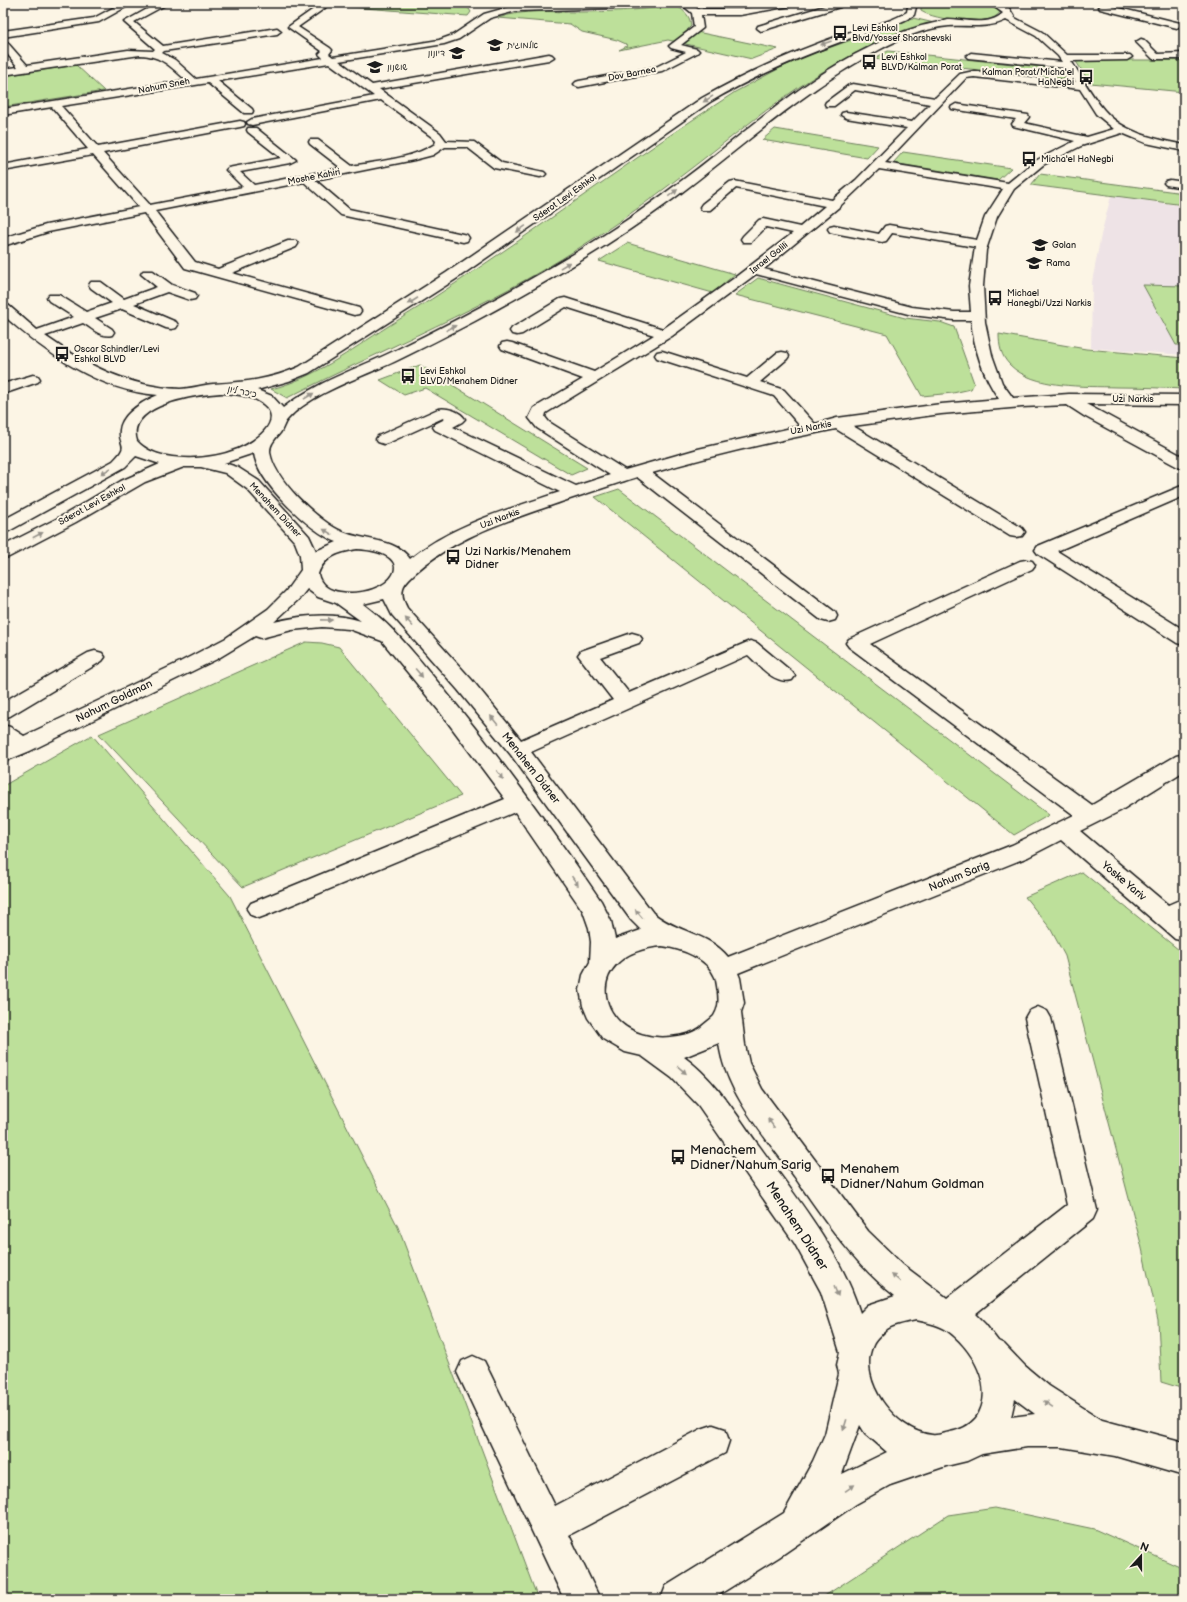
<svg xmlns="http://www.w3.org/2000/svg" width="1187" height="1602" viewBox="0 0 1187 1602" font-family="'Balsamiq Sans','Playpen Sans Hebrew',sans-serif">
<style>
.built{fill:#eee3e6}
.green{fill:#bde09a;stroke:#6c7e5b}
.lines{fill:none;stroke-linecap:round;stroke-linejoin:round}
.minor-casing{stroke:#1c1c1c;stroke-width:3}
.minor{fill:#fcf5e5;fill-rule:evenodd}
.oneway{fill:#97938b}
.labels{text-anchor:middle;dominant-baseline:central;stroke-width:4;stroke-linejoin:round;paint-order:stroke}
.far-poi-label{font-size:9px;fill:#1c1c1c;stroke:#fcf5e5;text-anchor:start}
.far-street-label{font-size:9px;fill:#1c1c1c;stroke:#fcf5e5}
.poi-label{font-size:11px;fill:#1c1c1c;stroke:#fcf5e5;text-anchor:start}
.street-label{font-size:11px;fill:#1c1c1c;stroke:#fcf5e5}
.near-poi-label{font-size:13px;fill:#1c1c1c;stroke:#fcf5e5;text-anchor:start}
.near-street-label{font-size:13px;fill:#1c1c1c;stroke:#fcf5e5}
</style>
<rect width="100%" height="100%" fill="#fcf5e5"/>
<filter id="ink" filterUnits="userSpaceOnUse"><feTurbulence type="fractalNoise" baseFrequency=".025" numOctaves="2"/><feDisplacementMap in="SourceGraphic" scale="8" xChannelSelector="R" yChannelSelector="G"/><feConvolveMatrix kernelMatrix="1 2 1 2 8 2 1 2 1" color-interpolation-filters="sRGB"/></filter>
<g filter="url(#ink)">
<path class="built" d="M1111,196l73,10v149l-93,-7 1,-66 9,-47z"/>
<path class="green" d="M298,3h143c9,1 26,-1 30,9l-3,4z
M926,3c16,0 65,-3 74,9 -8,16 -66,8 -79,-1v-5z
M676,5c9,7 14,10 15,21l-4,4 91,19 -26,10 -84,-19 -49,10 8,-4 -1,-2 -9,-4 -35,-8 -12,-8 -72,-6c26,-9 53,-6 79,-6 34,0 66,-2 99,-7z
M913,18l21,5c-19,3 -36,11 -53,18 -69,31 -120,73 -179,119 -40,31 -80,61 -123,88 -92,59 -194,100 -292,150l-16,-9c42,-10 80,-39 116,-62 120,-73 230,-159 348,-235l45,-24 26,-12z
M888,51l172,18 7,10 -194,-20z
M1075,60h106l3,2v30l-94,-9z
M76,65l28,26 -101,16v-31z
M775,129l103,17 -11,12 -105,-18z
M903,152l108,16 -13,12 -105,-17z
M1040,174l144,19v12l-153,-20z
M627,243l108,31 -22,19 -114,-32z
M758,278l147,40 35,4 14,5 20,56 -3,6 -18,4 -31,3 -35,-62 -152,-39z
M1143,285l41,1v59h-8z
M999,334l87,15 98,9v31c-23,-1 -45,-2 -68,-2 -32,-1 -82,2 -106,-22 -9,-9 -11,-19 -11,-31z
M420,365l167,103 -16,7 -146,-87 -21,7 -24,-15z
M619,489l430,326 -35,20 -419,-338z
M306,642l16,1 17,4 122,149 -218,91 -144,-153z
M92,735l138,161 168,331 140,372h-535v-813z
M1082,872l102,82v435l-23,-7 -3,-62 -17,-76 -76,-288 -15,-28 -25,-31z
M995,1508l99,21 90,40v30h-364l128,-84z"/>
<g class="lines">
<defs>
<path id="minor" d="M122,3h11l-34,19 -96,15v-6l91,-13z
M158,3h11l-35,19 29,24 114,-18 4,3 -4,3 -113,17 -2,2 13,7 21,19 127,-21 -4,-4 3,-3 -34,-24 34,-24 4,3 -1,2 -27,19 32,21 2,2 -3,4 4,3 106,-17 14,-5 31,-21 32,-9 137,-2 -4,3 -33,2 -100,3 -26,7 -31,21 -15,5 -105,17 33,24 177,-31 3,1 2,2 -5,3 -170,29 61,44 6,8 28,1 28,21 42,9 2,2 -2,2 -4,1 -46,-9 -27,-21h-22l-12,8 -19,5 -99,20 34,29 118,26 2,3 -2,3 -4,1 -122,-27 -37,-33 -149,29 40,51 23,7 70,-28h8l2,3 -2,3 -64,26 127,35 2,3 -2,3 -5,1 -169,-47 -41,-55 -96,19 -45,14v-8l43,-13 93,-18 -46,-52 -90,16v-6l85,-16 -36,-42 -49,8v-6l183,-29c-15,-13 -24,-24 -46,-25l-137,20v-6l15,-2 -15,-18v-9l3,1 21,24 101,-15 25,1 2,-2 -31,-27zM329,63l45,33 -122,23 -5,3 1,2 4,1 129,-25 51,37 4,4 -1,3c-24,15 -56,17 -83,22l-34,-26h-8l-1,2 1,2 31,24 -87,17 -14,-13 50,-9 6,-3 -40,-32h-8l-1,2 1,2 33,26 -53,10 -2,2 17,17 -93,18 -47,-52 137,-26 4,-1 1,-2 -1,-2 -4,-1 -142,26 -37,-41 147,-23 36,30h8l1,-2 -1,-2 -34,-28z
M680,3h9l9,6h42l36,-6h18l-4,3 -50,9h-39l2,13 -22,17 16,4 2,2 -2,2 -35,18 -83,16 -3,-1 -2,-2 2,-2 3,-1 77,-14 30,-15 -15,-4 -2,-2 25,-19 -2,-14z
M834,3h6l1,2 -1,2 -76,23 -3,1 -4,-3 1,-2z
M911,3h9l-4,4 -2,8c-20,13 -44,16 -66,24 -48,18 -94,37 -138,63l-254,177 -147,94 -20,8 -32,9 15,6 11,12c33,-26 74,-39 111,-57 64,-31 127,-65 188,-102 46,-28 90,-60 133,-94 44,-35 89,-73 139,-100 20,-10 40,-21 61,-27 8,-3 16,-4 24,-6 4,-1 3,-2 8,-3 17,0 42,8 56,-6l-14,-10h10l10,5 6,10 27,14 25,23h63l2,2 -5,3 -56,1c11,16 20,34 33,49 19,23 52,29 80,35v6l-38,-8 -24,-10 -41,13 -38,19 -29,24 -17,28 -11,33 -3,36 2,36 7,33 10,28 11,15 56,-4 115,1v10l-98,-1 98,53v12l-6,-2 -94,-51 -17,-11 -45,2 -81,7 -88,12 169,102 3,4 -3,4 -6,1 -6,-1 -174,-107c-62,12 -123,26 -184,44l183,139 2,4 -2,4 -7,2 -7,-2 -184,-143c-26,8 -51,17 -76,25 -51,18 -106,34 -147,72 -4,4 -9,8 -11,14 -2,7 1,14 4,20l65,72 49,60 92,-40 -35,-45 3,-4 51,-18 7,2 3,4 -3,4 -39,14 29,36 121,-52 7,2 35,29 3,4 -3,4c-17,5 -32,-14 -44,-25l-217,97 122,161c22,19 56,20 75,44l284,-112 62,-30 -225,-168 -3,-4 3,-4 171,-78 6,-1 6,1 3,4 -3,4 -162,75 222,161 84,-49 8,-2v17l-64,40 -40,20 88,74 16,-7v43l-9,-2 -114,-99 -33,17 -290,116 2,5 4,25 -3,9 4,33 4,18 13,26 106,142 35,34 44,33 120,-93 -42,-187 4,-7 9,-4 9,4 4,7 46,192 -4,9 -118,95 10,10 13,17 6,3 21,22 24,20 53,34 82,22v34l-69,-20 -53,-9h-35l-45,7 -15,7 -21,5 -56,19 -34,19 -77,53 -67,42h-51l5,-13 118,-73 29,-52 12,-27 14,-60 -2,-9 3,-13 -19,-60 -26,-48 -97,-139 -26,-27 -30,-22 -17,-4 -22,-13 -15,-21 -5,-12 -3,-16 3,-15 7,-13 1,-20 -2,-14 -6,-17 -68,-99 -248,103 -8,3 -8,-3 -4,-6 4,-6 254,-104 -65,-87 -58,-71 -33,-12 -27,-2 -30,3 -31,8 -6,-2 -38,23 -187,92 -27,11v-16l4,-1 -4,-3v-17l7,2 14,9 156,-74 46,-24 42,-29 18,-18 15,-21 -1,-15 -5,-13 -48,-53 -22,-16 -24,-6h-17l-39,15 -69,40 -67,35 -6,1v-12l61,-31 57,-34 39,-17 -24,-8 -11,11 -116,64 -6,1v-12l110,-59c18,-18 5,-14 7,-31 2,-17 24,-29 38,-35 -59,-4 -112,-42 -155,-80v-11l5,1 29,25 37,-13 -25,-16 -2,-3 2,-3h10l27,17 26,-9 -21,-15 -2,-3 2,-3h10l23,17 33,-12 -16,-13 2,-3h10l19,14 23,8 2,3 -2,3 -5,1 -23,-8 -33,12 42,18 2,3 -2,3 -5,1 -5,-1 -44,-19 -27,9 17,11 2,3 -2,3c-11,3 -20,-7 -29,-12l-38,13c41,29 84,51 135,53 9,0 22,-4 33,-5 32,-2 56,-4 86,-17l147,-94 256,-175c46,-26 93,-47 142,-64 21,-7 44,-10 63,-22l1,-6zM1006,20l30,16 22,20 4,6 -91,-9 -5,3 2,2 98,10 10,14 -102,-11 -14,3 -25,24 -82,-14 -4,1 -23,17 -1,2 1,2h8l21,-16 75,14 -18,18 -66,-10 -4,1 -1,2 5,3 61,10 -51,52 -24,20 -98,-19 -4,1 -28,22 -2,3 2,3h8l26,-22 89,18 -25,21 -37,-8 -4,1 -16,16 -2,3 2,3h8l15,-15 27,6 -60,46 -70,50 -98,-31 -5,1 -48,29 -2,3 2,3 5,1 5,-1 44,-27 88,28 -60,37 -82,-29 -5,-1 -5,1 -2,3 2,3 81,30 -49,29 -5,10 8,10 73,47 -34,11 -123,-59 9,-5 3,-3c-5,-8 -19,-12 -27,-10l-60,27 -2,3 2,3 6,2 6,-2 53,-24 2,1 -10,5 -2,3 2,3 125,62c-51,17 -107,32 -150,67 -14,-21 -46,-18 -67,-27 -24,-10 -71,-54 -73,-81 0,-7 5,-12 10,-18 3,-4 4,-10 7,-13 22,-26 77,-44 107,-58 27,-13 54,-27 81,-41 68,-37 136,-76 198,-122 68,-51 130,-109 206,-149 22,-12 46,-22 70,-24 20,-1 39,3 57,-6zM974,77l106,12 16,25 18,15 -27,8 -63,-14 5,-6 -1,-2 -72,-11 -5,3 1,2 64,10 -4,5 1,2 62,15 -40,20 -27,22 -123,-20 81,-85zM879,169l124,20 -18,28 -8,23 -88,-15 -4,1 -6,8 -45,-9 -4,1 -2,3 2,3 4,1 48,9 4,-1 6,-8 83,14 -6,39 2,26h-17l-42,-5 -148,-38 75,-62zM756,274l156,41 42,5h17c3,28 12,56 28,79l-58,5 -104,14 -22,6 -31,-34 -24,-8 27,-23 2,-3 -2,-3 -5,-1 -5,1 -30,25 -85,-27 -5,1 -2,3 2,3 117,38 26,30 -102,23 -73,21 -76,-48 -4,-5 1,-4 126,-77zM222,393c13,1 27,2 38,9 28,17 -5,40 -22,47 -20,8 -44,11 -66,8 -13,-2 -26,-6 -35,-16 -12,-37 62,-47 85,-48zM254,453c3,29 57,80 83,89l-21,9 -7,-15 -50,-55 -22,-14 -13,-4zM357,549c69,4 32,51 -17,43 -10,-1 -20,-7 -22,-18 6,-18 22,-22 39,-25zM307,589l11,8 18,6 25,18c-29,-9 -58,-6 -87,1l25,-23zM384,599l8,16 66,75 53,65 120,165 10,10 -26,9 -4,-18 -10,-20c-49,-72 -100,-142 -155,-209 -26,-31 -50,-64 -83,-88zM662,946c19,3 45,11 53,31 2,5 2,11 3,15 1,9 1,16 -4,24 -4,4 -10,8 -14,12 -8,6 -19,8 -29,9 -75,7 -95,-84 -9,-91zM719,1043c6,49 46,94 75,133 30,43 59,87 101,120l-27,9 -8,8c-19,-62 -63,-114 -100,-166 -23,-31 -44,-67 -76,-90zM916,1320c10,2 20,4 29,9 26,17 52,59 31,89 -7,8 -15,12 -26,14 -5,1 -13,4 -18,3 -36,-3 -76,-55 -59,-90 2,-5 10,-12 14,-16 7,-5 21,-7 29,-9zM1015,1399l20,15 -24,3zM860,1425l5,8 22,19 -45,22z
M1103,4l77,19 1,2 -4,3 -77,-19 -1,-2z
M1141,39l3,1 14,14 26,-1v6h-31l-17,-17z
M1170,180l14,2v6l-18,-3 -2,-2 2,-2z
M33,375l5,1 2,3 -2,3 -35,12v-10z
M1184,485v11l-127,55 127,79v15l-7,-2 -139,-89 -3,-4 3,-4z
M95,651l7,2 3,4 -3,4 -92,55 -7,2v-16l85,-49z
M473,1356l11,5 71,145 146,-77 12,-4 12,4 4,12 -4,12 -156,82 31,64h-36l-107,-227 5,-11z"/>
</defs>
<use href="#minor" class="minor-casing"/>
<use href="#minor" class="minor"/>
</g>
<defs><path id="oneway-solid" d="M-6-.8H1V-3.2L6.5 0L1 3.2V.8H-6Z"/></defs>
<g class="oneway">
<use href="#oneway-solid" transform="translate(826 43) rotate(160)"/>
<use href="#oneway-solid" transform="translate(708 99) rotate(148)"/>
<use href="#oneway-solid" transform="translate(673 193) rotate(-37)"/>
<use href="#oneway-solid" transform="translate(521 229) rotate(145)"/>
<use href="#oneway-solid" transform="translate(565 265) rotate(-31)"/>
<use href="#oneway-solid" transform="translate(413 301) rotate(147)"/>
<use href="#oneway-solid" transform="translate(451 328) rotate(-27)"/>
<use href="#oneway-solid" transform="translate(309 396) rotate(-31)"/>
<use href="#oneway-solid" transform="translate(106 471) rotate(150)"/>
<use href="#oneway-solid" transform="translate(328 532) rotate(-149)"/>
<use href="#oneway-solid" transform="translate(38 535) rotate(-28)"/>
<use href="#oneway-solid" transform="translate(327 620) rotate(1)"/>
<use href="#oneway-solid" transform="translate(409 622) rotate(-132)"/>
<use href="#oneway-solid" transform="translate(419 673) rotate(50)"/>
<use href="#oneway-solid" transform="translate(494 720) rotate(-129)"/>
<use href="#oneway-solid" transform="translate(500 775) rotate(53)"/>
<use href="#oneway-solid" transform="translate(575 881) rotate(55)"/>
<use href="#oneway-solid" transform="translate(639 914) rotate(-130)"/>
<use href="#oneway-solid" transform="translate(682 1070) rotate(40)"/>
<use href="#oneway-solid" transform="translate(771 1123) rotate(-126)"/>
<use href="#oneway-solid" transform="translate(896 1278) rotate(-141)"/>
<use href="#oneway-solid" transform="translate(836 1291) rotate(68)"/>
<use href="#oneway-solid" transform="translate(1048 1404) rotate(-145)"/>
<use href="#oneway-solid" transform="translate(845 1425) rotate(107)"/>
<use href="#oneway-solid" transform="translate(850 1488) rotate(-34)"/>
</g>
</g>
<defs>
<symbol id="bus-bare" viewBox="-9 -9 18 18"><path d="M-5-6H5V4H4V6H2V4H-2V6H-4V4H-5ZM-3.5-4V0h7V-4ZM-3.5 1.2v1.5H-2V1.2ZM2 1.2v1.5H3.5V1.2Z" fill="#1c1c1c" stroke="#fcf5e5" stroke-width="2.5" paint-order="stroke"/></symbol>
<symbol id="school-bare" viewBox="-9 -9 18 18"><path d="M0-5L7-2L0 1L-7-2ZM-4 1L0 2.5L4 1V4Q0 6-4 4Z" fill="#1c1c1c" stroke="#fcf5e5" stroke-width="2.5" paint-order="stroke"/></symbol>
</defs>
<g fill-rule="evenodd">
<use href="#bus-bare" x="829" y="22" width="22" height="22"/>
<use href="#school-bare" x="484" y="34" width="22" height="22"/>
<use href="#school-bare" x="446" y="42" width="22" height="22"/>
<use href="#bus-bare" x="858" y="51" width="22" height="22"/>
<use href="#school-bare" x="364" y="56" width="22" height="22"/>
<use href="#bus-bare" x="1075" y="66" width="22" height="22"/>
<use href="#bus-bare" x="1018" y="148" width="22" height="22"/>
<use href="#school-bare" x="1029" y="234" width="22" height="22"/>
<use href="#school-bare" x="1023" y="252" width="22" height="22"/>
<use href="#bus-bare" x="984" y="287" width="22" height="22"/>
<use href="#bus-bare" x="51" y="343" width="22" height="22"/>
<use href="#bus-bare" x="397" y="365" width="22" height="22"/>
<use href="#bus-bare" x="442" y="546" width="22" height="22"/>
<use href="#bus-bare" x="667" y="1146" width="22" height="22"/>
<use href="#bus-bare" x="817" y="1165" width="22" height="22"/>
</g>
<g class="labels">
<g class="far-poi-label">
<text x="852" y="28">Levi Eshkol<tspan x="852" dy="10">Blvd/Yossef Sharshevski</tspan></text>
<text x="507" y="45">אלמוגית</text>
<text x="445" y="53" text-anchor="end">דיונון</text>
<text x="881" y="57">Levi Eshkol<tspan x="881" dy="10">BLVD/Kalman Porat</tspan></text>
<text x="387" y="67">שושנון</text>
<text x="1074" y="72" text-anchor="end">Kalman Porat/Micha'el<tspan x="1074" dy="10">HaNegbi</tspan></text>
<text x="1041" y="159">Micha'el HaNegbi</text>
<text x="1052" y="245">Golan</text>
<text x="1046" y="263">Rama</text>
<text x="1007" y="293">Michael<tspan x="1007" dy="10">Hanegbi/Uzzi Narkis</tspan></text>
<text x="74" y="349">Oscar Schindler/Levi<tspan x="74" dy="10">Eshkol BLVD</tspan></text>
<text x="420" y="371">Levi Eshkol<tspan x="420" dy="10">BLVD/Menahem Didner</tspan></text>
</g>
<g class="far-street-label">
<text transform="translate(632 74) rotate(-11)">Dov Barnea</text>
<text transform="translate(164 86) rotate(-11)">Nahum Sneh</text>
<text transform="translate(314 177) rotate(-11)">Moshe Kahiri</text>
<text transform="translate(565 198) rotate(-35)">Sderot Levi Eshkol</text>
<text transform="translate(769 258) rotate(-38)">Israel Galili</text>
<text transform="translate(242 392) rotate(12)">כיכר ליון</text>
<text x="1133" y="399">Uzi Narkis</text>
<text transform="translate(811 428) rotate(-11)">Uzi Narkis</text>
<text transform="translate(92 505) rotate(-29)">Sderot Levi Eshkol</text>
<text transform="translate(275 510) rotate(47)">Menahem Didner</text>
<text transform="translate(500 519) rotate(-21)">Uzi Narkis</text>
</g>
<g class="poi-label">
<text x="465" y="551">Uzi Narkis/Menahem<tspan x="465" dy="13">Didner</tspan></text>
</g>
<g class="street-label">
<text transform="translate(114 701) rotate(-26)">Nahum Goldman</text>
<text transform="translate(531 768) rotate(52)">Menahem Didner</text>
<text transform="translate(959 876) rotate(-22)">Nahum Sarig</text>
<text transform="translate(1124 881) rotate(40)">Yoske Yariv</text>
</g>
<g class="near-poi-label">
<text x="690" y="1150">Menachem<tspan x="690" dy="15">Didner/Nahum Sarig</tspan></text>
<text x="840" y="1169">Menahem<tspan x="840" dy="15">Didner/Nahum Goldman</tspan></text>
</g>
<g class="near-street-label">
<text transform="translate(797 1226) rotate(57)">Menahem Didner</text>
</g>
</g>
<rect width="1187" height="1602" fill="none" stroke="#fcf5e5" stroke-width="16"/>
<rect x="8" y="8" width="1171" height="1586" fill="none" stroke="#1c1c1c" stroke-width="1.5" filter="url(#ink)"/>
<g transform="translate(1141 1556) rotate(21)" stroke="#fcf5e5" stroke-width="3" paint-order="stroke">
<path d="M0-3L7 15L0 10L-7 15Z" fill="#1c1c1c"/>
<text y="-6" font-size="11" font-weight="bold" text-anchor="middle" fill="#1c1c1c">N</text>
</g>
</svg>
